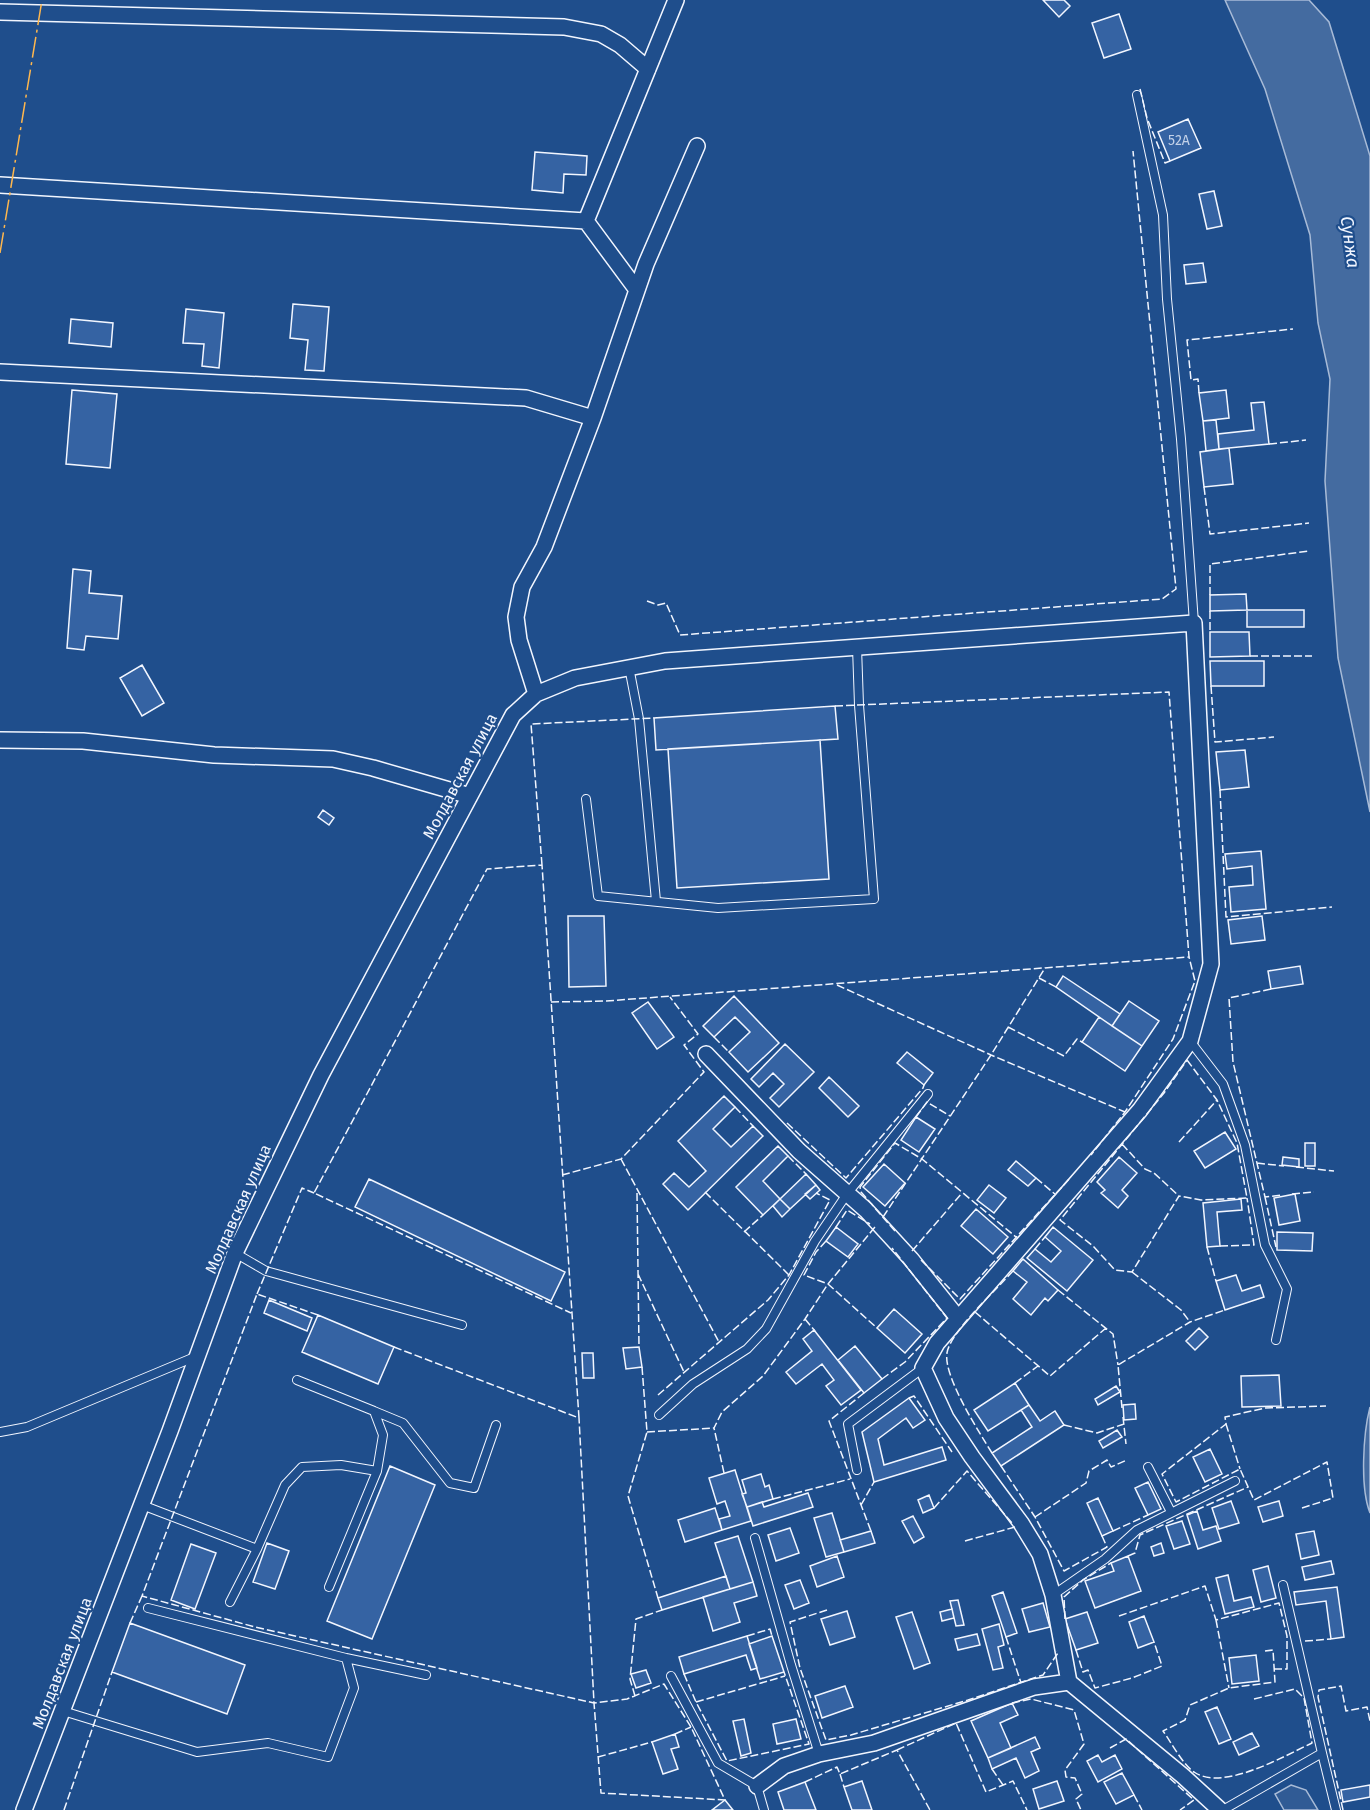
<svg xmlns="http://www.w3.org/2000/svg" width="1370" height="1810" viewBox="0 0 1370 1810" font-family="'Fira Sans',sans-serif">
<style>
.built{fill:#305b95;stroke:#a8bbd7;stroke-width:1.5}
.water{fill:#446ba0;stroke:#a8bbd7;stroke-width:1.5}
.building{fill:#3563a3;stroke:#f2f6ff;stroke-width:1.5}
.lines{fill:none;stroke-linecap:round;stroke-linejoin:round}
.service-casing{stroke:#f2f6ff;stroke-width:10}
.minor-casing{stroke:#f2f6ff;stroke-width:18}
.service{stroke:#1f4e8c;stroke-width:8}
.minor{stroke:#1f4e8c;stroke-width:15}
.fence{stroke:#f2f6ff;stroke-width:1.5;stroke-dasharray:8 3;stroke-linecap:butt}
.power{stroke:#ffb74d;stroke-width:1.5;stroke-dasharray:21 4.5 3 4.5;stroke-linecap:butt}
.labels{text-anchor:middle;dominant-baseline:central;stroke-width:4.5;stroke-linejoin:round;paint-order:stroke}
.number-label{font-size:14px;fill:#c3d1e8}
.street-label{font-size:16px;fill:#f2f6ff;stroke:#1f4e8c}
.water-label{font-size:18px;font-style:italic;fill:#f2f6ff;stroke:#1f4e8c}
</style>
<rect width="100%" height="100%" fill="#1f4e8c"/>
<path class="built" d="M1291,1785l15,5 12,20h-34l-9,-16z"/>
<path class="water" d="M1225,0h84l20,22 41,134v656l-32,-154 -13,-177 5,-102 -12,-56 -8,-88 -45,-146z
M1370,1407v106c-10,-25 -7,-79 0,-106z"/>
<path class="building" d="M1043,0h21l6,6 -11,11z
M1119,14l12,35 -27,9 -12,-35z
M1188,119l13,29 -31,13 -12,-29z
M535,152l52,4 -1,19 -22,-1 -1,19 -31,-3z
M1214,191l8,35 -15,3 -8,-35z
M1203,263l3,19 -20,2 -2,-19z
M293,304l36,3 -5,64 -19,-1 3,-30 -18,-2z
M186,309l38,4 -5,55 -17,-2 2,-22 -21,-1z
M71,319l42,4 -2,24 -42,-4z
M72,390l45,4 -7,74 -44,-4z
M1226,390l3,28 -26,3 -4,-28z
M1264,402l5,42 -50,5 -1,-15 36,-4 -3,-27z
M1216,420l3,29 -13,2 -3,-30z
M1229,448l4,36 -29,3 -4,-35z
M73,569l18,2 -2,22 33,3 -4,43 -32,-3 -2,14 -17,-2z
M1246,594l1,16 -37,1v-16z
M1247,610h57v17h-57z
M1210,632h39l1,24 -40,1z
M1210,661h54v25h-53z
M142,665l22,38 -22,13 -22,-38z
M835,706l3,33 -182,11 -2,-32z
M820,740l9,139 -152,9 -9,-139z
M1245,750l4,37 -29,3 -4,-38z
M323,810l11,8 -5,7 -11,-8z
M1261,851l5,58 -35,3 -2,-25 24,-2 -1,-19 -25,3 -2,-15z
M568,916h36l2,70 -37,1z
M1262,916l3,24 -34,4 -3,-24z
M1300,966l3,18 -32,5 -3,-18z
M1063,976l57,38 -8,12 -56,-39z
M734,996l45,47 -31,29 -19,-20 21,-20 -15,-15 -21,20 -11,-11z
M1129,1001l30,20 -17,25 -30,-20z
M648,1002l26,35 -17,12 -25,-36z
M1099,1017l43,29 -17,25 -43,-29z
M785,1044l29,28 -35,35 -9,-9 14,-14 -11,-11 -14,14 -8,-8z
M907,1052l26,21 -9,12 -27,-22z
M829,1077l30,29 -11,11 -29,-29z
M724,1096l11,11 -22,22 18,18 22,-21 10,10 -75,74 -25,-26 11,-11 15,14 17,-16 -28,-30z
M916,1117l19,12 -16,23 -18,-12z
M1225,1132l11,17 -31,19 -11,-17z
M1305,1143h10v23h-10z
M778,1146l10,10 -25,25 17,18 -17,16 -27,-28z
M1119,1157l18,16 -15,17 6,6 -10,12 -17,-15 4,-3 -8,-8z
M1283,1157l16,2v8l-17,-2z
M1016,1161l20,17 -8,8 -20,-16z
M884,1164l21,19 -20,23 -22,-19z
M806,1174l10,11 -26,24 -10,-10z
M369,1179l196,93 -14,29 -196,-94z
M816,1185l4,5 -10,9 -5,-5z
M989,1185l17,13 -12,15 -17,-13z
M1295,1194l5,27 -21,4 -5,-27z
M780,1199l10,10 -8,8 -9,-11z
M1241,1199l1,11 -25,2 3,34 -13,1 -4,-44z
M976,1209l32,28 -15,17 -32,-28z
M836,1227l22,17 -10,13 -22,-16z
M1053,1227l40,33 -26,31 -40,-33 8,-9 16,13 10,-11 -16,-14z
M1277,1232l36,1 -1,18 -35,-1z
M1023,1259l35,31 -10,11 -3,-3 -14,17 -18,-16 14,-17 -14,-11z
M1236,1275l6,16 18,-6 4,12 -39,13 -9,-29z
M269,1300l43,18 -5,13 -43,-18z
M894,1309l28,25 -17,19 -28,-25z
M318,1315l76,32 -16,37 -76,-32z
M1199,1328l9,9 -13,13 -9,-9z
M814,1330l47,60 -20,15 -15,-19 8,-6 -12,-16 -26,20 -10,-12 26,-21 -9,-12z
M855,1346l27,33 -18,14 -26,-33z
M639,1347l3,20 -16,2 -3,-21z
M582,1353h11l1,25h-11z
M1279,1375l2,31 -39,1 -1,-31z
M1015,1383l14,22 -41,26 -14,-21z
M1116,1386l4,6 -22,13 -3,-6z
M909,1398l16,22 -12,8 -7,-10 -28,21 6,26 58,-18 4,13 -72,22 -12,-50z
M1135,1404l1,15 -12,1 -1,-15z
M1029,1405l11,16 15,-10 9,14 -63,41 -9,-13 40,-26 -11,-17z
M1117,1430l5,7 -19,11 -4,-7z
M1210,1449l12,25 -17,8 -12,-25z
M390,1466l45,19 -63,154 -45,-18z
M735,1470l16,51 -29,9 -3,-11 11,-3 -5,-15 -8,3 -8,-26z
M761,1474l4,13 4,-2 4,14 -26,8 -5,-13 4,-1 -4,-13z
M1148,1482l13,27 -13,6 -13,-27z
M808,1493l5,14 -60,19 -6,-19 15,-5 2,5z
M929,1495l5,13 -11,5 -5,-13z
M1098,1498l15,33 -11,5 -15,-33z
M1231,1501l8,22 -20,6 -7,-21z
M1279,1501l4,15 -20,6 -5,-15z
M715,1508l7,22 -37,12 -7,-22z
M1197,1511l6,19 13,-4 5,15 -23,8 -11,-34z
M832,1513l12,39 -18,5 -12,-39z
M913,1516l11,21 -10,6 -12,-22z
M1182,1521l8,23 -16,5 -8,-23z
M790,1528l9,25 -23,8 -8,-26z
M871,1531l4,12 -31,9 -4,-12z
M1314,1531l5,24 -18,4 -5,-25z
M738,1536l15,46 -23,7 -15,-46z
M267,1543l22,8 -14,38 -22,-7z
M1161,1543l3,10 -10,3 -3,-9z
M191,1544l25,9 -21,56 -24,-9z
M837,1556l7,21 -27,10 -7,-21z
M1128,1556l13,35 -46,17 -10,-27 29,-10 -3,-8z
M1331,1561l3,13 -29,6 -3,-13z
M1268,1566l8,32 -15,4 -8,-32z
M1228,1575l6,26 17,-4 3,10 -29,7 -9,-36z
M726,1576l4,13 -68,21 -4,-12z
M800,1580l9,23 -15,6 -9,-24z
M753,1582l4,14 -23,7 6,19 -27,9 -10,-34z
M1337,1587l7,50 -13,2 -5,-38 -30,4 -2,-13z
M1003,1592l14,41 -11,4 -14,-41z
M958,1600l6,25 -8,1 -6,-25z
M1043,1603l7,24 -21,5 -7,-23z
M952,1609l2,9 -12,3 -2,-9z
M847,1611l8,26 -25,8 -9,-26z
M912,1612l18,51 -16,6 -18,-52z
M1087,1612l11,31 -22,7 -11,-31z
M1144,1616l10,26 -16,6 -9,-26z
M130,1623l115,42 -18,49 -115,-42z
M999,1624l5,21 -6,2 5,21 -10,2 -11,-41z
M977,1634l3,11 -22,5 -3,-11z
M747,1636l10,32 -6,2 -5,-15 -62,19 -5,-17z
M772,1636l12,36 -24,7 -11,-35z
M1256,1655l3,26 -27,3 -3,-26z
M646,1670l5,13 -15,5 -5,-14z
M845,1686l8,21 -31,11 -7,-22z
M1012,1703l6,12 -18,8 11,25 -23,10 -17,-37z
M1217,1707l14,32 -12,5 -14,-32z
M744,1719l7,34 -10,3 -8,-35z
M796,1719l5,20 -24,5 -4,-20z
M1252,1733l7,13 -20,9 -6,-13z
M675,1734l4,13 -8,2 7,20 -15,5 -11,-32z
M1035,1737l5,11 -9,4 8,19 -14,7 -9,-20 -24,11 -4,-11z
M1098,1755l4,7 13,-7 7,14 -24,13 -11,-21z
M1122,1773l12,22 -18,9 -12,-22z
M862,1781l10,29h-20l-8,-23z
M1057,1781l7,20 -25,8 -6,-20z
M805,1782l11,28h-32l-6,-18z
M1370,1785v12l-27,5 -2,-12z
M725,1800l8,10h-21z"/>
<g class="lines">
<defs>
<path id="service" d="M1137,95l26,120 4,84 14,140 13,184
M629,667l10,52 17,182
M586,799l12,97 120,12 156,-9 -15,-194 -2,-58
M1190,1041l33,43 22,61 20,100 22,44 -11,51
M235,1253l31,18 196,54
M297,1380l77,31 9,24 -6,36
M374,1411l29,12 47,60 24,5 22,-63
M659,1415l34,-31 54,-35 19,-20 49,-88 32,-47 81,-100
M0,1432l27,-5 170,-71
M1148,1467l23,45
M857,1470l-9,-46 75,-56
M142,1505l115,44
M755,1538l36,127 28,89
M1053,1595l52,-36 32,-29 98,-49
M230,1602l27,-53 28,-64 17,-18 39,-2 36,6 -48,116
M346,1658l80,17
M671,1676l47,87 39,23 7,24
M63,1711l134,41 71,-9 60,14 26,-69 -8,-30 -198,-50
M1322,1753l14,57
M1223,1810l99,-57 -39,-168"/>
<path id="minor" d="M0,12l564,15 37,7 19,11 28,24
M0,185l586,36
M637,290l-51,-69 90,-221
M0,372l526,26 67,20
M536,694l-17,-54 -3,-23 6,-30 22,-40 49,-129 53,-154 51,-118
M0,740l83,1 131,14 119,4 40,9 97,28
M706,1054l93,97 67,59 45,49 47,59
M757,1786l27,-20 35,-12 55,-11 160,-56 35,-5
M24,1810l146,-379 65,-178 86,-178 192,-360 23,-21 39,-16 90,-17 529,-38 17,341 -21,77 -50,69 -203,233 -14,25 23,50 26,39 49,66 19,31 13,41 16,87 114,94 37,34"/>
</defs>
<use href="#service" class="service-casing"/>
<use href="#minor" class="minor-casing"/>
<use href="#service" class="service"/>
<use href="#minor" class="minor"/>
<path class="fence" d="M1140,89l7,29 18,45 5,-2
M1199,393l-1,-14 -7,1 -4,-40 106,-11
M1269,444l37,-4
M1204,487l6,47 99,-11
M1210,595v-31l99,-13
M647,601l11,4 8,-2 14,32 482,-36 14,-10 -43,-438
M1210,611v21
M1250,656h62
M1211,686l4,56 59,-5
M835,706l334,-14 20,265 6,24 -22,58 -48,73 -34,43
M1220,790l6,127 106,-10
M542,865l-11,-141 123,-6
M1039,978l17,9
M837,985l154,70 134,57
M1271,989l-42,9 4,64 32,135 18,-2
M551,1002l55,-1 583,-44
M1008,1027l56,29 13,-17 5,3
M714,1037l15,15
M1187,1060l30,40 20,43 10,55 -46,2 -22,-4 -47,76 -17,-2 -22,-24 -33,-26 104,-127z
M735,1107l18,19
M916,1117l11,-15 23,14
M787,1123l59,55 77,-90 1,-3
M1179,1142l38,-42
M1122,1144l23,25 9,4 25,23
M788,1156l18,18
M621,1159l98,183
M1257,1163l27,3
M1296,1167l38,4
M562,1175l59,-16 83,-87 -20,-27 14,-11 -28,-37
M1036,1178l20,17
M705,1192l84,83
M637,1193l2,154
M1292,1194l22,-2
M1265,1197l11,50
M883,1217l108,-162 54,-87
M836,1227l11,-17 23,14
M895,1231l-34,-39 -1,-5 35,-44 27,16 94,78
M744,1232l19,-17
M826,1241l-10,11 -12,23 24,9 49,44
M1220,1246l34,-1 -7,-47
M1207,1247l9,34
M1035,1249l10,-12
M912,1251l50,-58
M921,1260l39,39 111,-122
M1132,1272l49,38 9,12
M638,1274l46,98
M1058,1290l55,44 5,31
M257,1294l45,-106 12,5
M975,1312l75,64 56,-48
M318,1315l-61,-21 -115,302 113,31 339,76 33,-4 37,-15 27,43 34,73 -124,-7 -7,-90 -15,-285
M805,1319l10,12
M394,1347l185,71 -37,-553 -55,4 -173,324 257,120
M642,1367l5,65 -19,64 30,102
M882,1379l23,-17 42,-44 -55,-70
M1015,1383l23,-17
M864,1393l-35,28 42,110
M658,1395l110,-95 21,-25 41,-75 -14,-7
M909,1398l5,-2 38,56
M1122,1408l-4,-43 72,-43 35,-12
M1123,1417l3,27
M1226,1424l14,45
M1064,1425l33,8 27,-9
M647,1432l67,-4
M992,1453c-13,-21 -49,-77 -45,-100 3,-21 51,-65 66,-82
M1001,1466l34,51 29,54 43,-24 -5,-11
M724,1473l-10,-45 8,-16 41,-36 42,-57 23,-35 47,-57
M773,1499l77,-20
M861,1505l13,-23
M934,1508l33,-37 45,52
M1302,1508l31,-10 -6,-36 -73,38 -14,-31 -64,33 -14,-28 64,-50 -1,-7 40,-9 61,-2
M1035,1517l51,-34 3,-12 18,-11 4,7 16,-7
M1113,1531l35,-16
M965,1541l50,-14
M1128,1556l7,-3 5,-18 108,-48
M827,1610l-37,12 10,46 26,72 25,-5 117,-35 75,-25 15,-22 -1,-2
M1119,1616l86,-30 11,34 63,-17 8,33v33h-13
M1065,1619l-1,-22 19,-17 28,-17
M1216,1620l13,68
M130,1623l12,-27
M747,1636l23,-7 2,7
M1006,1637l15,46
M1305,1641l26,-2
M1076,1650l7,22 5,-2 7,18 37,-10 30,-12 -8,-24
M684,1674l12,28 31,59 82,-17 -25,-72
M635,1696l-5,-17 6,-60 26,-9
M1254,1699l41,-10 9,9 8,45c-28,13 -89,49 -118,29 -11,-7 -23,-30 -31,-41l22,-11 5,-15 39,-17 46,-6 -2,-32 -8,1
M696,1702l89,-26
M1012,1703l19,-4 43,11 10,34 -19,26 1,7 9,1 7,16 -6,5 5,11
M675,1734l16,-7
M1110,1748l16,-9 68,61 -14,10
M897,1750l59,-27 30,69 27,-11 14,29
M598,1757l54,-15
M992,1769l11,16
M840,1774l4,13
M805,1782l32,-15 3,7 57,-24 33,60
M1134,1795l8,15
M64,1810l48,-138
M1343,1810l-25,-113 1,-7 22,-4 5,25 21,-4 3,14"/>
<path class="power" d="M0,253l42,-253"/>
</g>
<g class="labels">
<g class="number-label">
<text x="1179" y="140">52А</text>
</g>
<g class="street-label">
<text transform="translate(460 776) rotate(-62)">Молдавская улица</text>
<text transform="translate(238 1209) rotate(-66)">Молдавская улица</text>
<text transform="translate(62 1663) rotate(-69)">Молдавская улица</text>
</g>
<g class="water-label">
<text transform="translate(1350 242) rotate(82)">Сунжа</text>
</g>
</g>
</svg>
